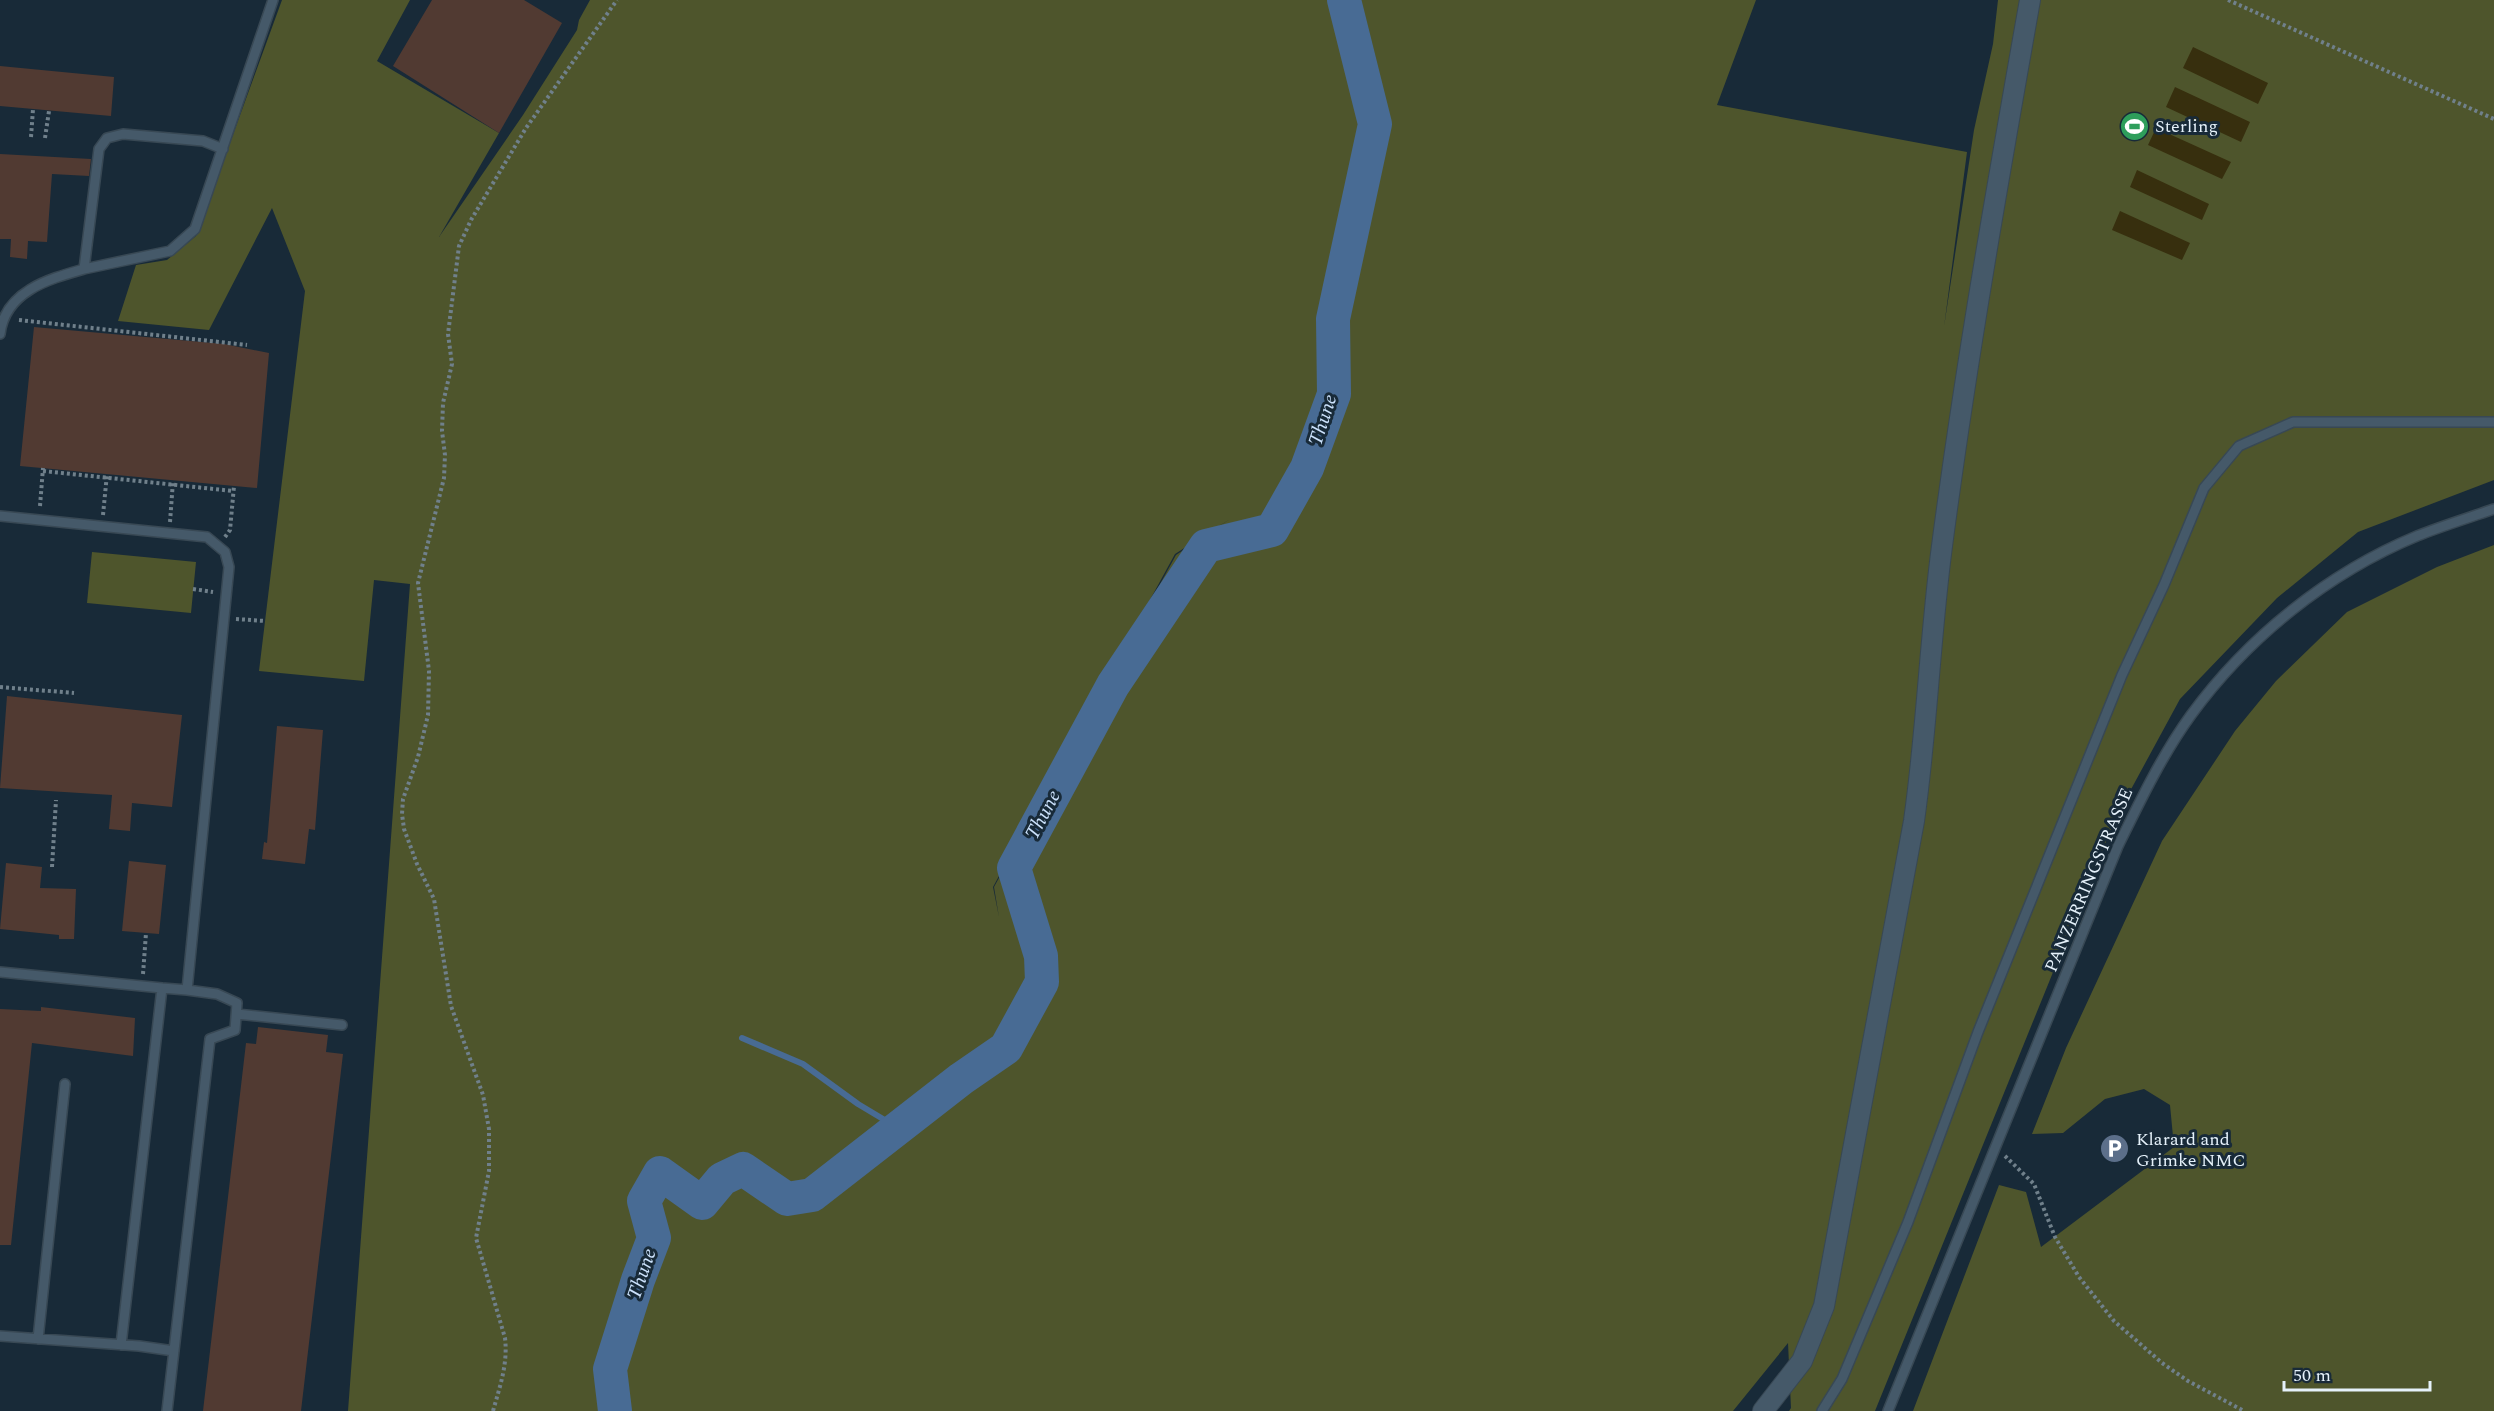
<svg xmlns="http://www.w3.org/2000/svg" width="2494" height="1411" viewBox="0 0 2494 1411" font-family="Spectral,serif">
<style>
.green{fill:#4e552c;fill-rule:evenodd}
.sand{fill:#372f0e}
.lines{fill:none;stroke-linecap:round;stroke-linejoin:round}
.stream{stroke:#486b94;stroke-width:6}
.river{stroke:#486b94;stroke-width:34}
.building{fill:#513a32}
.lane-casing{stroke:#384854;stroke-width:12}
.street-casing{stroke:#384854;stroke-width:22}
.path{stroke:#70808b;stroke-width:4;stroke-dasharray:3 3;stroke-linecap:butt}
.lane{stroke:#455969;stroke-width:9}
.street{stroke:#455969;stroke-width:20}
.labels{text-anchor:middle;dominant-baseline:central;stroke-width:6;stroke-linejoin:round;paint-order:stroke}
.poi-label{font-size:18px;fill:#e5f1fa;stroke:#182a38;text-anchor:start}
.street-label{font-size:18px;fill:#e5f1fa;stroke:#182a38}
.water-label{font-size:20px;font-style:italic;fill:#cce2fc;stroke:#182a38}
</style>
<rect width="100%" height="100%" fill="#182a38"/>
<path class="green" d="M282,0h128l-33,61 122,72 -60,104 84,-122 54,-85 2,-10 11,-20h1166l-39,105 250,47 -23,175 30,-197 19,-86 5,-44h496v480l-136,52 -81,66 -97,101 -64,118 -241,594h-86l2,-3 -3,-65 -55,68h-1385l62,-827 -36,-4 -10,101 -105,-10 46,-380 -33,-83 -63,122 -91,-9 18,-56 31,-5 29,-24zM1230,519l-54,36 -182,332 5,30 -6,-30 182,-333z
M2494,545v866h-581l86,-226 27,7 15,55 133,-100 -4,-42 -26,-16 -39,10 -42,34 -31,1 34,-86 96,-207 73,-110 41,-50 71,-69 90,-45z
M92,552l104,10 -5,51 -104,-10z"/>
<path class="sand" d="M2193,47l75,36 -10,21 -75,-36z
M2175,87l75,35 -9,20 -75,-35z
M2156,128l75,34 -9,17 -74,-34z
M2137,170l72,34 -7,16 -72,-33z
M2120,211l70,32 -8,17 -70,-30z"/>
<g class="lines">
<path class="stream" d="M742,1038l61,26 55,40 40,24"/>
<path class="river" d="M615,1411l-5,-42 28,-89 16,-42 -10,-37 16,-28 42,30 20,-24 21,-10 44,30 25,-4 149,-116 45,-31 36,-66 -1,-26 -27,-88 99,-183 93,-139 66,-16 35,-62 27,-74 -1,-75 42,-195 -31,-124"/>
</g>
<path class="building" d="M432,0h92l38,23 -63,110 -106,-67z
M0,66l114,11 -3,39 -111,-10z
M0,154l91,5 -2,17 -37,-2 -5,68 -19,-1 -1,18 -17,-2 1,-18h-11z
M34,327l190,17 45,9 -12,135 -237,-22z
M7,696l175,19 -10,92 -40,-4 -2,28 -21,-2 3,-34 -112,-7z
M277,726l46,4 -8,100 -6,-1 -4,35 -43,-5 2,-17 3,1z
M129,861l37,4 -7,69 -37,-3z
M6,863l36,4 -2,21 36,1 -2,50h-15v-4l-59,-6z
M41,1007l94,11 -2,38 -101,-13 -21,202h-11v-236l41,2z
M258,1027l70,8 -2,17 17,2 -42,357h-98l43,-368 10,1z"/>
<g class="lines">
<defs>
<path id="lane" d="M84,269l86,-18 25,-22 78,-229
M0,334c5,-43 49,-55 84,-65l15,-120 8,-11 16,-4 80,7 20,8
M0,516l207,21 18,15 4,15 -42,423 -25,-2
M0,972l162,16 -41,357
M237,1014l105,11
M0,1336l139,10 35,5
M38,1339l27,-255
M167,1411l43,-372 25,-9 2,-27 -20,-9 -30,-4
M1822,1411l20,-32 66,-157 70,-190 144,-357 42,-90 40,-97 35,-42 54,-24h201
M1888,1411l230,-565c22,-45 44,-91 73,-131 57,-78 137,-142 226,-179 25,-10 51,-18 77,-27"/>
<path id="street" d="M1763,1411l39,-50 22,-55 90,-485c13,-92 16,-184 28,-275 24,-183 56,-365 88,-546"/>
</defs>
<use href="#lane" class="lane-casing"/>
<use href="#street" class="street-casing"/>
<path class="path" d="M2228,0l266,119
M31,137l2,-28
M45,138l4,-27
M19,320l228,25
M43,471l190,20
M40,506l3,-38
M103,515l4,-41
M170,522l3,-41
M225,537l5,-7 4,-44
M193,589l20,3
M236,619l29,2
M0,687l74,6
M52,867l4,-67
M143,974l3,-41
M2005,1156l29,28 21,53 24,40 35,44 48,42 26,18 56,30
M493,1411c7,-25 15,-47 12,-73l-29,-100 13,-67v-42l-6,-34 -32,-89 -17,-107 -17,-35 -13,-35 -2,-15 1,-15 15,-42 10,-42 1,-44 -11,-88 26,-105 1,-23 -3,-24 1,-28 9,-39 -4,-30 11,-88 12,-26 55,-92 91,-128"/>
<use href="#lane" class="lane"/>
<use href="#street" class="street"/>
</g>
<defs>
<symbol id="stadium-disc" viewBox="-11 -11 22 22"><circle r="9.5" fill="#2e9e5b" stroke="#182a38"/><path d="M0-5a6.5 5 0 1 0 0 10a6.5 5 0 1 0 0-10ZM-3.5-1.8h7v3.6h-7Z" fill="#fff"/></symbol>
<symbol id="parking-disc" viewBox="-11 -11 22 22"><circle r="9.5" fill="#5c6f8a" stroke="#182a38"/><path d="M-3.5-5.5H1a3.5 3.5 0 0 1 0 7H-1V5.5H-3.5ZM-1-3.4V-.6H.8a1.4 1.4 0 0 0 0-2.8Z" fill="#fff"/></symbol>
</defs>
<g fill-rule="evenodd">
<use href="#stadium-disc" x="2118" y="110" width="33" height="33"/>
<use href="#parking-disc" x="2098" y="1132" width="33" height="33"/>
</g>
<g class="labels">
<g class="poi-label">
<text x="2155" y="126">Sterling</text>
<text x="2136" y="1139">Klarard and<tspan x="2136" dy="21">Grimke NMC</tspan></text>
</g>
<g class="street-label">
<text transform="translate(2089 880) rotate(-67)">PANZERRINGSTRASSE</text>
</g>
<g class="water-label">
<text transform="translate(1323 420) rotate(-72)">Thune</text>
<text transform="translate(1043 815) rotate(-62)">Thune</text>
<text transform="translate(642 1274) rotate(-71)">Thune</text>
</g>
</g>
<path d="M2284 1381v9h146v-9" fill="none" stroke="#e5f1fa" stroke-width="3"/>
<text x="2293" y="1381" font-size="18" fill="#e5f1fa" stroke="#182a38" stroke-width="4.5" paint-order="stroke">50 m</text>
</svg>
